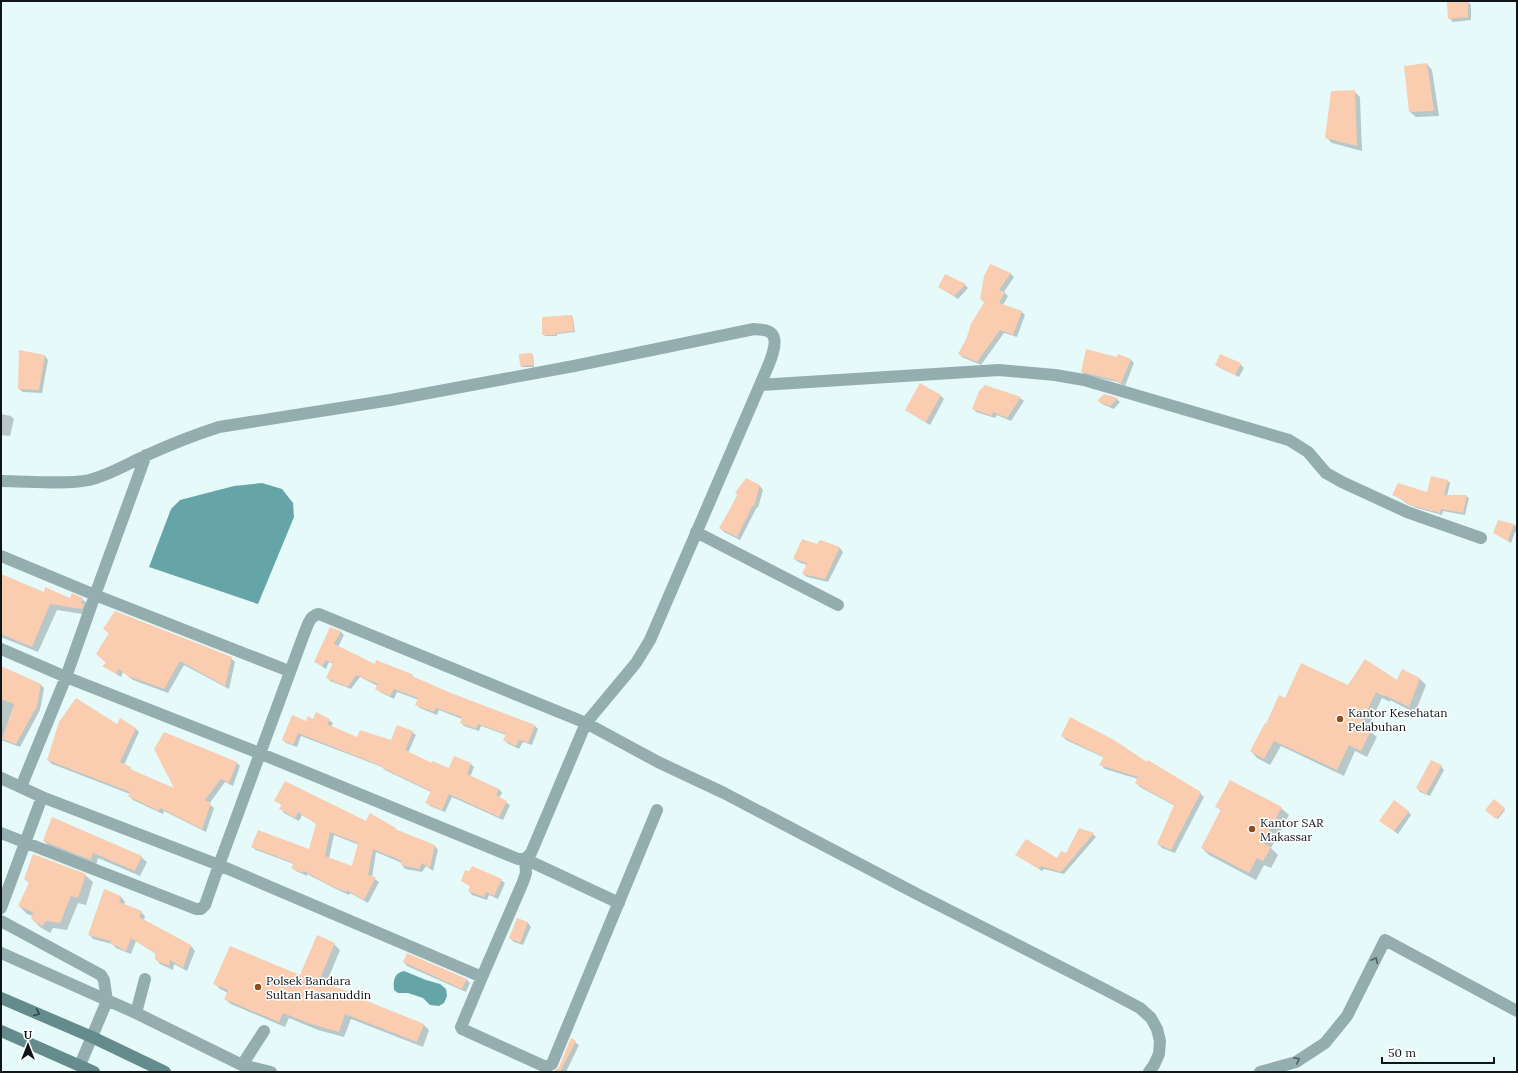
<svg xmlns="http://www.w3.org/2000/svg" width="1518" height="1073" viewBox="0 0 1518 1073" font-family="Lora,serif">
<style>
.water{fill:#66a5a7}
.shadow{fill:#0003;fill-rule:evenodd}
.building{fill:#faccb0;fill-rule:evenodd}
.lines{fill:none;stroke-linecap:round;stroke-linejoin:round}
.minor{stroke:#94aeaf;stroke-width:12}
.secondary{stroke:#648c8d;stroke-width:12}
.oneway{stroke:#526263}
.oneway2{stroke:#324546}
.poi-dot{fill:#904d1d;stroke:#fff;stroke-width:1.5}
.labels{text-anchor:middle;dominant-baseline:central;stroke-width:3;stroke-linejoin:round;paint-order:stroke}
.poi-label{font-size:12px;fill:#101617;stroke:#fff;text-anchor:start}
</style>
<rect width="100%" height="100%" fill="#e7fafa"/>
<path class="water" d="M262,483l20,6 11,14 1,14 -36,87 -109,-37 22,-58 9,-9 54,-14z
M404,971l22,9 14,4 6,5 1,7 -3,7 -5,3 -9,-1 -7,-7 -15,-5h-10l-4,-3c-1,-9 0,-17 10,-19z"/>
<path class="shadow" d="M1467,1l4,4v15l-18,2 -4,-4z
M1427,64l5,6 7,46 -23,1 -6,-5z
M1354,91l6,6 2,54 -30,-8 -6,-6z
M990,265l21,9 3,3 -10,15 4,4 -5,9 18,6 4,4 -8,22 -13,-4 -23,32 -19,-8 -3,-4 26,-50 -4,-4z
M965,285l3,3 -10,11 -19,-12z
M572,316l1,2 2,14 -18,2v2h-12l-2,-2z
M531,354l2,1 1,12h-12l-1,-1 -1,-11z
M45,356l3,4 -6,33 -19,-1 -4,-3z
M1117,358l13,1 4,4 -9,23 -8,-4 -32,-7 -3,-3z
M1240,364l4,4 -5,9 -19,-9 -4,-3z
M921,385l20,11 3,3 -14,26 -20,-12 -4,-3z
M1020,398l4,3 -13,20 -14,-6 -2,3 -19,-6 -3,-4z
M1117,399l3,3 -6,7 -12,-5 -3,-3z
M1,414l10,2 3,3 -4,17 -9,-1z
M746,479l14,7 3,4 -5,18 -1,-1 -17,33 -16,-8 -4,-4z
M1448,481l2,2 -3,13h19l3,2 -4,17 -22,-4 -1,4 -25,-7 -10,-4 -3,-3 -10,-6 34,-2z
M1499,521l18,5v7l-2,-1 -4,11 -17,-10z
M820,541l20,7 3,4 -15,30 -21,-5 -4,-3 4,-9 -9,-3 -4,-4 23,-13z
M1,575l43,18 27,6h11l7,6v10l-32,-5 -19,42 -37,-15z
M330,628l11,4 3,3 -6,12 37,18 37,10 4,4 35,15 84,32 3,3 -6,16 -9,-3 -4,7 -12,-6 -3,-3 2,-5 -25,-9 -2,5 -15,-5 -3,-4 1,-3 -23,-9 -2,5 -17,-7 -3,-3 2,-5 -22,-8 -3,7 -14,-7 -4,-3 2,-3 -18,-9 -9,12 -21,-8 -3,-4 6,-13 -4,-2 -3,7 -11,-7z
M104,629l127,29 4,4 -6,27 -45,-24 -16,28 -35,-13 -10,-8 -2,5 -17,-11 3,-3 3,-29z
M1,667l40,18 3,3 -4,22 -20,37 -19,-7z
M1403,671l17,8 6,6 -11,28 -25,-13v2l-8,-4 -15,31 10,8 -10,20 -12,-6 -11,25 -63,-30 -11,19 -13,-7 -6,-7 15,-26 19,-26 63,-13 50,-5z
M313,720h16l4,3 -2,4 27,11 34,3 20,-9 4,3 -8,18 24,11 18,6 5,-13 16,7 3,3 -4,10 29,12 3,4 -3,5 11,7 -7,15 -51,-23 -7,15 -15,-6 -3,-4 4,-10 -46,-22 -3,-3 -81,-31 -4,11 -11,-4 -3,-3 24,-18z
M117,725l18,3 4,4 -15,33 6,3 4,4 42,18 60,-28 4,4 -7,20 -8,-4 -16,22 5,4 -8,24 -42,-21 -1,3 -30,-14 -4,-4 1,-2 -78,-30 -4,-4z
M1062,736l85,28 53,29 4,4 -29,56 -13,-5 -4,-4 17,-38 -35,-19 -4,-4 2,-4 -33,-10 -4,-4 4,-7 -39,-18z
M1441,766l3,4 -14,26 -10,-4 -3,-4z
M275,800l120,28 3,4 37,14 3,4 -5,21 -7,-5 -4,6 -17,-3 -3,-4v-2l-26,-11 -4,25 7,5 -11,21 -18,-10 -1,2 -15,-7 -27,-14v2l-11,-5 -4,-3 2,-4 -38,-14 -4,-3 58,3 7,-26 -15,-9 -3,6 -15,-8 -3,-4 2,-3zM334,835l25,10 -6,23 -24,-10z
M1217,806l64,2 8,7 -18,33 7,7 -7,13 -7,-3 -8,15 -47,-25 -7,-7 19,-37z
M1504,808l1,2 -7,9 -10,-7z
M1408,811l3,4 -13,19 -14,-10z
M1093,834l3,3 -32,37 -20,-5 -2,2 -25,-16 40,4 10,-5z
M44,841l97,16 6,5 -7,14 -42,-18 -2,7 -46,-18z
M85,875l8,7 -7,23 -8,-2 -11,27 -14,-2 -3,5 -10,-6 -8,-8 1,-3 -6,-2 -8,-8 11,-23z
M462,880h39l4,3 -7,16 -9,-4 -2,5 -15,-5 -3,-4 2,-4z
M105,891l16,6 4,5 -1,3 17,7 4,4 -1,4 47,26 4,5 -8,20 -13,-7 -1,6 -13,-6 -4,-5v-5l-20,-13 -5,13 -15,-6 -4,-4 -19,-5 -4,-5z
M518,920l10,3 3,4 -8,18 -9,-3 -4,-4z
M334,944l6,6 -14,34 26,10 5,4 67,27 5,5 -6,17 -72,-28 -7,18 -26,-7 -29,-12 -4,9 -54,-23 -6,-5 3,-6 -8,-4 -5,-5 85,-7z
M408,955l59,25 3,3 -4,9 -59,-26 -3,-4z
M575,1042l4,3 -13,27h-11l5,-5z"/>
<path class="building" d="M1447,1h21v16l-20,2z
M1427,63l7,48 -25,1 -5,-46z
M1355,90l2,56 -32,-8 6,-47z
M990,264l21,9 -12,17 6,2 -6,11 23,8 -9,24 -13,-5 -23,32 -19,-8 8,-14 5,-16 14,-23 -5,-2 4,-23z
M945,274l21,10 -12,12 -16,-9z
M572,315l2,16 -18,2v2h-14v-18z
M1086,349l31,8 1,-3 13,5 -10,24 -7,-2 1,-1 -34,-8z
M19,350l26,5 -6,35 -21,-1z
M532,353l1,12 -13,1 -1,-12z
M1220,354l21,9 -6,12 -20,-10z
M920,383l21,12 -15,27 -21,-12z
M985,385l36,12 -14,21 -14,-6 -1,4 -20,-7 7,-18z
M1104,394l14,4 -8,8 -13,-5z
M1431,476l17,4 -4,15h23l-4,18 -22,-4 -1,4 -27,-7 -10,-4 1,-2 -12,-5 6,-12 29,9z
M746,478l14,7 -6,21 -1,-1 -16,32 -18,-9 19,-33 -3,-2z
M1498,520l16,4 -6,17 -15,-8z
M802,539l15,5 3,-4 20,7 -15,32 -23,-5 5,-11 -14,-4z
M1,574l43,18 1,-5 25,11 2,-5 11,5 -2,5 3,1 -2,5 -32,-5 -18,43 -31,-13z
M115,611l117,46 -7,29 -45,-25 -16,28 -36,-13 -9,-7 -3,5 -14,-8 4,-3 -10,-9 13,-21 -6,-4z
M330,627l11,4 -7,13 41,20 1,-4 36,14v2l39,17 84,32 -7,18 -9,-4 -3,7 -13,-6 3,-6 -28,-10 -2,5 -16,-6 2,-6 -26,-9 -2,4 -19,-7 3,-7 -24,-9 -4,7 -15,-7 3,-5 -22,-9 -8,12 -22,-9 7,-15 -7,-3 -4,6 -8,-4z
M1365,659l32,21 5,-11 18,9 -11,29 -25,-12 -1,1 -7,-4 -16,33 11,5 -10,21 -12,-6 -12,25 -63,-29 -10,18 -14,-8 15,-28 1,1 13,-29 6,3 16,-35 47,22z
M1,666l40,18 -4,22 -21,38 -14,-5 12,-35 -13,-5z
M76,698l41,26 3,-6 16,10 -16,34 11,5 -1,2 44,19 -20,-39 10,-17 73,30 -8,21 -8,-4 -16,21 6,3 -9,26 -42,-21 -1,3 -31,-15 2,-4 -83,-32 12,-38z
M316,712l14,7 -3,5 30,13 3,-7 31,10 6,-15 16,6 -8,19 27,13v-2l17,7 5,-12 17,7 -4,11 32,15 -3,6 11,6 -8,16 -50,-23 -7,16 -17,-7 6,-12 -50,-24v-1l-83,-33 -5,12 -11,-5 10,-25 14,6 2,-5 5,3z
M1070,717l44,23 33,22 1,-2 53,32 -30,58 -14,-6 17,-39 -39,-22 3,-6 -39,-12 5,-8 -43,-21z
M1431,760l11,5 -16,29 -10,-6z
M1230,780l52,27 -19,36 8,4 -8,14 -6,-3 -8,15 -48,-25 20,-39 -6,-2z
M285,781l81,40 4,-8 26,15 -1,1 40,16 -5,23 -8,-5 -3,6 -18,-4 1,-4 -29,-12 -5,26 8,2 -12,23 -17,-10 -1,2 -17,-7 -25,-14 -1,2 -12,-5 3,-5 -43,-16 7,-17 51,19 7,-25 -18,-12 -3,6 -16,-9 3,-5 -8,-3zM330,832l28,11 -6,23 -27,-10z
M1494,799l11,9 -9,11 -11,-9z
M1394,800l15,11 -15,20 -15,-10z
M52,817l90,39 -7,15 -42,-18 -2,7 -48,-19z
M1079,828l15,5 -33,39 -20,-6 -2,3 -24,-14 11,-16 31,19 4,-7 5,2z
M33,854l53,20 -8,24 -7,-2 -11,27 -14,-2 -4,5 -11,-7 2,-7 -15,-6 11,-23 -5,-4z
M472,866l30,13 -8,17 -8,-4 -2,5 -16,-6 2,-5 -9,-5 4,-11 4,1z
M104,889l17,7 -2,6 23,9 -3,6 52,28 -8,23 -13,-8 -1,6 -14,-6v-7l-24,-15 -5,13 -16,-8 1,-2 -23,-6z
M517,918l11,4 -8,21 -11,-5z
M317,935l18,8 -16,38 34,12 -1,2 72,29 -7,18 -72,-28 -6,18 -28,-8 -28,-11 -4,9 -55,-23 4,-9 -15,-6 17,-38 70,29z
M407,953l60,26 -5,10 -59,-27z
M571,1038l5,3 -16,31h-7l6,-5z"/>
<g class="lines">
<path class="minor" d="M760,385l239,-15 56,5 29,5 205,60 19,12 18,21 16,9 65,30 74,26
M146,455l-51,140 194,76
M1,481c25,0 64,4 88,-1 20,-5 38,-16 56,-24 24,-11 49,-21 74,-29l172,-27 183,-34 180,-37c6,1 14,0 18,5 9,10 -8,40 -12,51l-110,255 -14,23 -50,60 -55,130 -6,6h-7l-259,-106 -193,-76 -65,-28
M696,532l142,73
M1,556l94,39 -29,82 -45,110
M1,778l41,19
M1,833l195,76h5l4,-4 14,-40 263,112 -21,50 1,2 84,38 6,-3 2,-5 103,-249
M525,859l94,44
M1,908l41,-111 177,68 85,-231c4,-9 5,-18 15,-20l267,109 72,39 66,31 193,101 187,95 36,19 11,10 6,11 3,12 -1,13 -5,11 -5,7
M1,921l100,54 3,5 3,21
M1,953l135,60 106,52 29,7
M482,977l41,-95 3,-9 -1,-14
M136,1013l9,-34
M80,1065l27,-64
M242,1065l22,-34
M1260,1072l36,-10 29,-19 22,-27 38,-76 132,71"/>
<path class="secondary" d="M1,998l91,39 73,35
M1,1031l93,41"/>
</g>
<defs><path id="oneway-chevron" d="M-2-3.5L2.5 0L-2 3.5" fill="none" stroke-width="1.6" stroke-linecap="round" stroke-linejoin="round"/></defs>
<g class="oneway">
<use href="#oneway-chevron" transform="translate(1375 960) rotate(-63)"/>
<use href="#oneway-chevron" transform="translate(1297 1060) rotate(-27)"/>
</g>
<use class="oneway2" href="#oneway-chevron" transform="translate(37 1013) rotate(23)"/>
<g class="poi-dot">
<circle cx="1340" cy="719" r="4"/>
<circle cx="1252" cy="829" r="4"/>
<circle cx="258" cy="987" r="4"/>
</g>
<g class="labels">
<g class="poi-label">
<text x="1348" y="712">Kantor Kesehatan<tspan x="1348" dy="14">Pelabuhan</tspan></text>
<text x="1260" y="822">Kantor SAR<tspan x="1260" dy="14">Makassar</tspan></text>
<text x="266" y="980">Polsek Bandara<tspan x="266" dy="14">Sultan Hasanuddin</tspan></text>
</g>
</g>
<rect width="1518" height="1073" fill="none" stroke="#101617" stroke-width="4"/>
<g transform="translate(28 1045)" stroke="#ffffff" stroke-width="3" paint-order="stroke">
<path d="M0-3L7 15L0 10L-7 15Z" fill="#101617"/>
<text y="-6" font-size="11" font-weight="bold" text-anchor="middle" fill="#101617">U</text>
</g>
<path d="M1382 1057v6h112v-6" fill="none" stroke="#101617" stroke-width="2"/>
<text x="1388" y="1057" font-size="12" fill="#101617" stroke="#ffffff" stroke-width="3" paint-order="stroke">50 m</text>
</svg>
